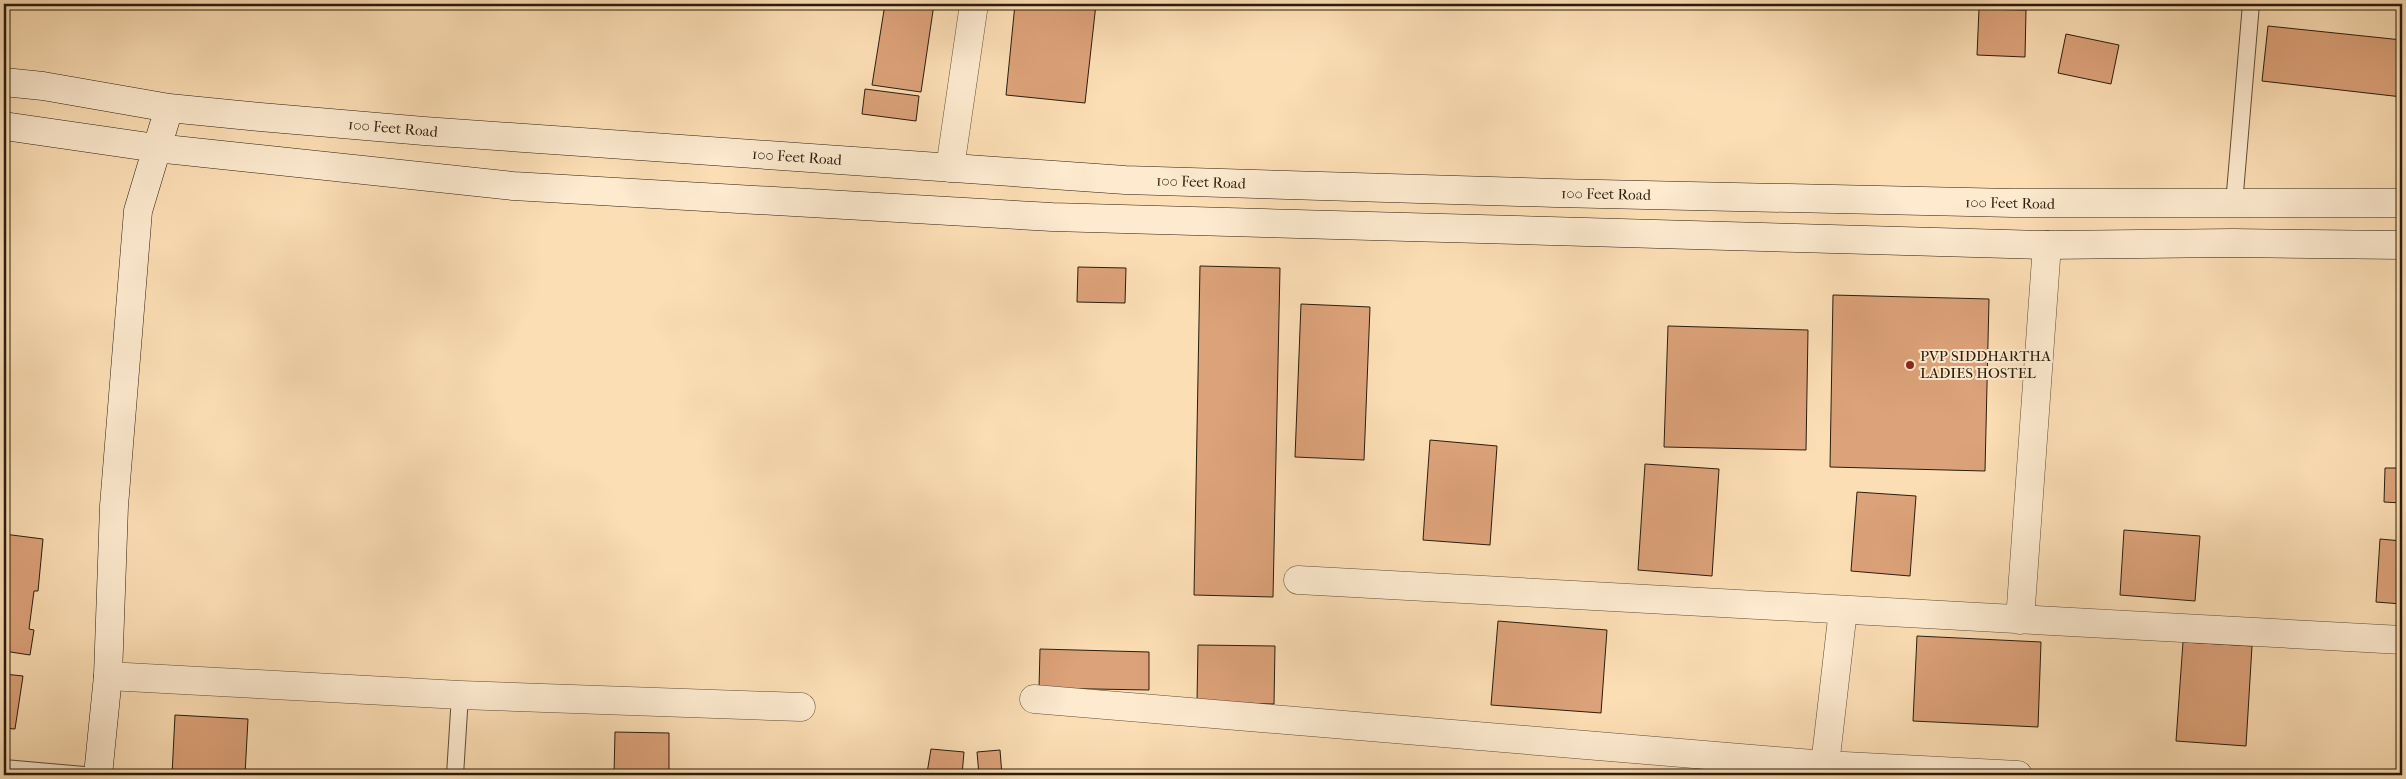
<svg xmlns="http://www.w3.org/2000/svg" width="2406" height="779" viewBox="0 0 2406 779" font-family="'IM FELL French Canon',serif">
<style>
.building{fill:#dca27a;stroke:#291d0d}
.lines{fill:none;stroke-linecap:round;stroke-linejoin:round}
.lane-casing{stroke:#5e4d37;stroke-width:18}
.street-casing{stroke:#5e4d37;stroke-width:29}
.secondary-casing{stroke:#291d0d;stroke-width:29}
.lane{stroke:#fdeacf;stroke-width:16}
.street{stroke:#fdeacf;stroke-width:28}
.secondary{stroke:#fdeacf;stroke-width:28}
.poi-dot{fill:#8f2418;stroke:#fdeacf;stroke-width:2}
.labels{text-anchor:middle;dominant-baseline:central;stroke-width:4;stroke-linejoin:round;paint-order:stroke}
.street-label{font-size:15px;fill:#291d0d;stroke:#fdeacf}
.poi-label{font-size:15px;fill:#291d0d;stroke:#fdeacf;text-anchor:start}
</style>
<rect width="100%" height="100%" fill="#fcdeb5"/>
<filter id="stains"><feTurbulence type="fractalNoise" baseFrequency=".004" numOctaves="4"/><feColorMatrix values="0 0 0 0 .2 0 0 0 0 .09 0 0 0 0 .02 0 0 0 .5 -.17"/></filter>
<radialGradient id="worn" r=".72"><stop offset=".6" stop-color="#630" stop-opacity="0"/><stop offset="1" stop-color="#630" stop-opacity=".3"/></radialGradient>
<path class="building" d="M885,4h49l-13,88 -49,-7z
M1015,4h81l-11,99 -79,-8z
M1979,9l47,1 -1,47 -48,-2z
M2268,26l134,14v57l-140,-16z
M2066,34l53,11 -8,39 -53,-11z
M865,89l54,7 -3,25 -54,-7z
M1200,266l80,2 -7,329 -79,-2z
M1078,267l48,1 -1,35 -48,-1z
M1833,295l156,4 -4,172 -155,-4z
M1301,304l69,3 -6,153 -69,-3z
M1668,326l140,4 -2,120 -142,-3z
M1430,440l67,6 -7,99 -67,-5z
M1645,464l74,5 -7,107 -74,-6z
M2385,468h17v35l-18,-1z
M1857,492l59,4 -6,80 -59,-5z
M2124,530l76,6 -5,65 -75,-6z
M4,534l39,5 -5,52h-4l-5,38 5,1 -4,25 -26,-4z
M2380,539l22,2v63l-26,-2z
M1498,621l109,9 -6,83 -110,-8z
M1917,636l124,6 -3,85 -125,-6z
M2183,642l69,4 -6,100 -70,-5z
M1198,645l77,1 -1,58 -77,-2z
M1040,649l109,3v38l-110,-2z
M4,674l19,2 -8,53 -11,-1z
M175,715l73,4 -3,56h-73z
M615,732l54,1v42h-55z
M931,749l33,3 -2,23 -35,-2z
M1000,750l2,25h-23l-2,-23z"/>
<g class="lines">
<defs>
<path id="lane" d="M2234,204l17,-200
M4,768l80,7
M455,775l5,-80"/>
<path id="street" d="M950,168l24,-164
M1298,580l1104,60
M2020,620l27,-375
M108,676l352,19 341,12
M1034,699l791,66 193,10
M1825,765l18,-155"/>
<path id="secondary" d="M4,82l39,4 126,22 91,9 164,14 701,49 430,13 458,10h389
M4,126l152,22 357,38 539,31 995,28 186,-2 169,2
M98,775l10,-99 6,-170 24,-295 31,-103"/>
</defs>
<use href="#lane" class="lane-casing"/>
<use href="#street" class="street-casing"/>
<use href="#secondary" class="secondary-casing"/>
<use href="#lane" class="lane"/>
<use href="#street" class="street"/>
<use href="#secondary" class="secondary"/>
</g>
<circle class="poi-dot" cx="1910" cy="365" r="5"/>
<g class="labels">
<g class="street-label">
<text transform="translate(393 128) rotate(5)">100 Feet Road</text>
<text transform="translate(797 157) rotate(4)">100 Feet Road</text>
<text transform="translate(1201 182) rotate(2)">100 Feet Road</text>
<text transform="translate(1606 194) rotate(1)">100 Feet Road</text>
<text transform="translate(2010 203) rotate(1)">100 Feet Road</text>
</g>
<g class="poi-label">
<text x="1920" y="356">PVP SIDDHARTHA<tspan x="1920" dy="17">LADIES HOSTEL</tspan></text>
</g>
</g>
<rect width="2406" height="779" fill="none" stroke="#fcdeb5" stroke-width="20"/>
<rect x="5" y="5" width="2396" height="769" fill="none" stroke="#291d0d" stroke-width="2.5"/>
<rect x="10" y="10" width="2386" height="759" fill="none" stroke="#291d0d"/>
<rect width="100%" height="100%" filter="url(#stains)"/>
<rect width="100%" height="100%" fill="url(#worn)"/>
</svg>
